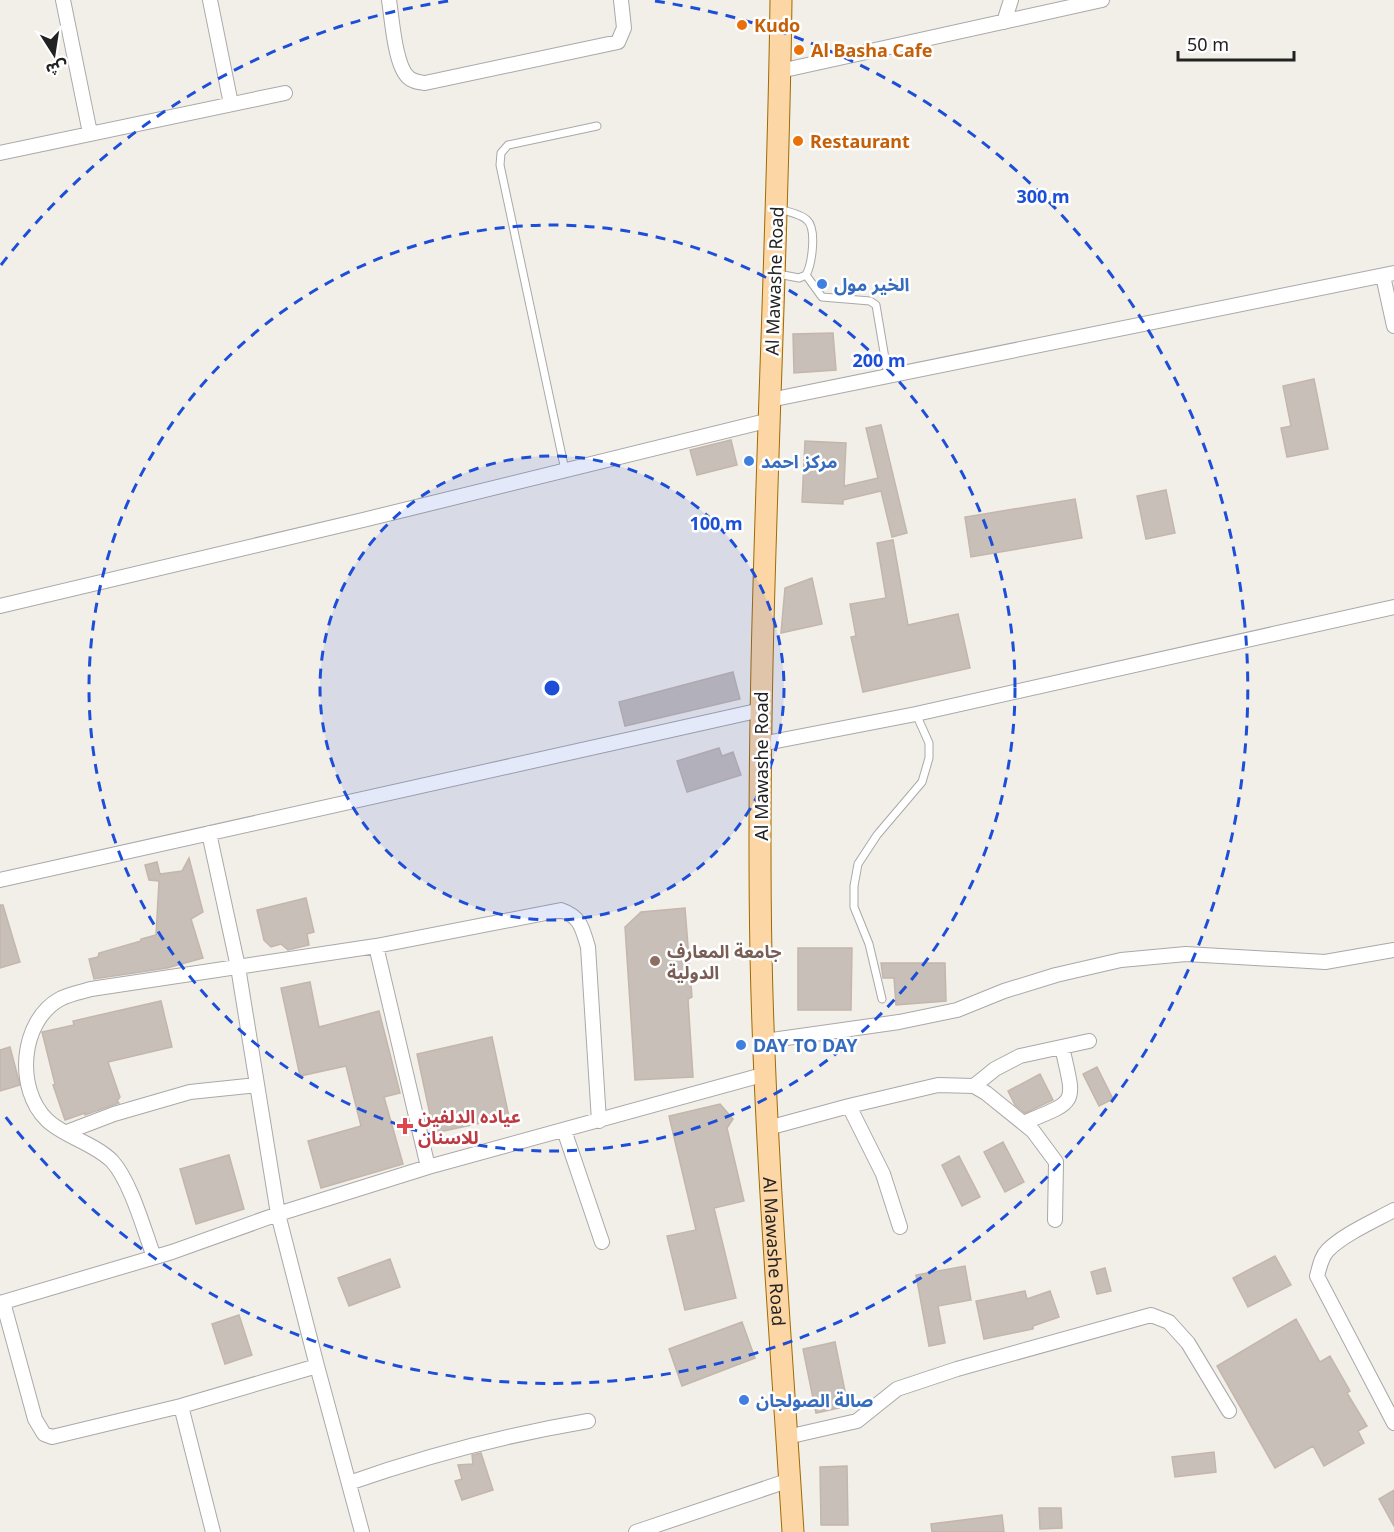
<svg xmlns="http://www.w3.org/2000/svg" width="1394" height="1532" viewBox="0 0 1394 1532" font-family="'Noto Sans','Noto Sans Arabic',sans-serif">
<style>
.building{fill:#c7bfb8;stroke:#c4b6ab;stroke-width:1.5}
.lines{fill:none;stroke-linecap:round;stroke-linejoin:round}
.service-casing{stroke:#a9a9a9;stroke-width:9}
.minor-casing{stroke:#a9a9a9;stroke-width:16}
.primary-casing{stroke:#a06b00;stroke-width:23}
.service{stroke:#fff;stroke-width:7}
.minor{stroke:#fff;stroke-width:14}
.primary{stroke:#fcd6a4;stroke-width:21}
.ring{fill:none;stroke:#1d4ed8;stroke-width:3;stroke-dasharray:10 8}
.food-dot{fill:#e8710a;stroke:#fff;stroke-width:2}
.shop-dot{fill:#3f7fe0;stroke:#fff;stroke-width:2}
.education-dot{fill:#8d6e63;stroke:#fff;stroke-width:2}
.health-dot{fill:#e0444e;stroke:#fff;stroke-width:2}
.labels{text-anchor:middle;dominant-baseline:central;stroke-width:5;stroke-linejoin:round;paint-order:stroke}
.food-label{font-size:18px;font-weight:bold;fill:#c56008;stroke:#fff;text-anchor:start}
.street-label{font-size:18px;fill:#222;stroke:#fff}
.shop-label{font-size:18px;font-weight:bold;fill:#366cbe;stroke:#fff;text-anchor:start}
.education-label{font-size:18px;font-weight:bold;fill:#785e54;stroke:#fff;text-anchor:start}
.health-label{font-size:18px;font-weight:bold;fill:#be3a42;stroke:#fff;text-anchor:start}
.centre{fill:#1d4ed8;stroke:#fff;stroke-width:3}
.ring-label{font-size:18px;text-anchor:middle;font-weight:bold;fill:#1d4ed8;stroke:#fff;stroke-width:5;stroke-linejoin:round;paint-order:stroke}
</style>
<rect width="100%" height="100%" fill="#f2efe9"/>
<path class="building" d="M833,333l3,37 -42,3 -1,-39z
M1314,379l14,70 -41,8 -6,-29 10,-2 -8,-40z
M881,425l26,108 -15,4 -11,-46 -38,9v4l-41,-2 3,-61 41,2 -2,43 34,-8 -12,-50z
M731,440l6,25 -40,10 -7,-25z
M1166,490l9,43 -29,6 -9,-43z
M1075,499l7,39 -111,19 -6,-40z
M893,540l15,85 50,-11 12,54 -107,24 -12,-55 5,-1 -6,-32 36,-6 -9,-55z
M812,578l10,46 -41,9 4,-45z
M733,672l7,27 -115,27 -6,-24z
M719,748l3,8 11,-4 8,23 -54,17 -10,-31z
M189,858l14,54 -12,7 12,39 -36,10 -73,11 -5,-20 9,-2 1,-4 42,-12v-2l15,-4 3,-54 -10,-1 -4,-15 12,-3 3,12 22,-3z
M306,898l8,34 -7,2 2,11 -21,5 -7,-6 -10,3 -7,-7 -7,-30z
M0,905h3l17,57 -20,6z
M685,908l7,89 -4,2 5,78 -58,3 -10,-153 16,-15z
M798,948h54l-1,62h-53z
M881,963h64l1,38 -50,4 -2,-27h-11z
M310,982l9,45 60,-16 21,82 -16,4 19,67 -82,24 -13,-47 53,-15 -15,-60 -46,10 -19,-88z
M161,1001l11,46 -64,15 12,35 -3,4 2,2 -34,12v-2l-20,7 -12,-35 2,-1 -13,-52 32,-7 -1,-4z
M492,1037l17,80 -75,16 -17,-79z
M10,1047l10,38 -20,6v-41z
M1097,1067l16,32 -14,7 -16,-32z
M1040,1074l13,26 -28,13 -10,-8 -7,-14z
M720,1104l13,15 -6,9 17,73 -30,7 22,90 -51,12 -18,-74 29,-6 -27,-114z
M1003,1142l21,40 -19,10 -21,-40z
M229,1155l15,54 -48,15 -16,-55z
M959,1156l21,41 -18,9 -20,-41z
M1275,1256l16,29 -43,22 -15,-29z
M390,1259l10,28 -51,19 -11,-28z
M965,1266l6,34 -33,6 7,37 -16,3 -13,-71z
M1105,1268l6,23 -14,3 -6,-22z
M1025,1291l2,8 23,-8 9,26 -26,9v3l-49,10 -8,-38z
M239,1315l13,40 -27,9 -13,-40z
M1296,1319l24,43 10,-6 20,35 -3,2 20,33 -9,5 6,12 -40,23 -11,-20 -38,22 -58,-102z
M742,1322l13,36 -73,28 -13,-37z
M835,1342l13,64 -32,7 -13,-64z
M1214,1452l2,20 -41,5 -3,-20z
M481,1453l12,37 -31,10 -7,-19 7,-2 -4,-14 15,-1 -1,-9z
M847,1466l1,59h-27l-1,-58z
M1394,1490v36l-15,-27z
M1039,1508h22l1,20 -22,1z
M1002,1515l2,17h-72l-1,-8z"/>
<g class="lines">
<defs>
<path id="service" d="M780,209c8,3 21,5 27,11 10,9 5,44 -1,55
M778,274l21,4 7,-3 16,22 48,4 6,4 12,71
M565,470l-65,-305 1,-12 7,-8 89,-19
M882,999l-13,-55 -15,-37v-21l4,-22 19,-29 45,-53 7,-24v-15l-13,-29"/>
<path id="minor" d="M63,0l27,133
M210,0l21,104
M389,0c3,19 6,65 19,77 5,5 11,5 17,6l193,-41 6,-14 -3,-28
M1004,22l7,-22
M780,71l322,-71
M0,153l285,-60
M1383,276l11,50
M770,400l624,-127
M0,606l363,-86 407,-100
M761,744l155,-30 478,-107
M209,833l29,134 40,247 39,152 45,166
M0,880l761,-170
M376,946l52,221
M765,1041l134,-19 58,-12 47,-19 52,-16 65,-15 65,-6 139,8 69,-12
M974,1086l21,-17 25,-13 69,-15
M849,1106l34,68 17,53
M1023,1123c56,-23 52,-18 39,-76
M768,1128l81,-22 89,-21 36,1 12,7 47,38 23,31 -1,58
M564,1130l38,112
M67,1132l47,-18 76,-22 67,-7
M1394,1210c-20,11 -50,24 -66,40 -7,7 -8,16 -11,26l77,147
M154,1257c-10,-27 -23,-75 -42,-96 -18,-18 -49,-25 -65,-41 -32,-31 -27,-99 13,-121 9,-5 21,-7 31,-10l285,-43 185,-36c20,7 21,18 27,37l11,174
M3,1302l32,117 9,15 8,3 129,-31 136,-40
M0,1303l172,-51 106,-38 150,-47 338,-93
M181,1406l32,126
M787,1437l70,-16 40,-32 60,-20 194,-54 18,7 19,21 41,68
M349,1483c79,-28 157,-48 239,-62
M636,1532l154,-52"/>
<g id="primary">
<path id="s1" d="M781,0c-4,318 -26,636 -20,955 4,193 20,385 32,577"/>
</g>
</defs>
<use href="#service" class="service-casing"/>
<use href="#minor" class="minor-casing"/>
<use href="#primary" class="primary-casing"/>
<use href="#service" class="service"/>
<use href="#minor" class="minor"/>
<use href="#primary" class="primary"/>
</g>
<circle cx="552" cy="688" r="232" fill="#1d4ed8" fill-opacity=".12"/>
<g class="ring">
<circle cx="552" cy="688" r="232"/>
<circle cx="552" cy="688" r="463"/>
<path d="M1 265A695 695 0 0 1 449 1M655 1A695 695 0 1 1 1 1111"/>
</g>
<g class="food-dot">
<circle cx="742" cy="25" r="6"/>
<circle cx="799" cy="50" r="6"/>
<circle cx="798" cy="141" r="6"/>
</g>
<g class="shop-dot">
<circle cx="822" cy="284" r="6"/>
<circle cx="749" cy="461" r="6"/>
<circle cx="741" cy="1045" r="6"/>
<circle cx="744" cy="1400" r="6"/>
</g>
<circle class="education-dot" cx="655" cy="961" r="6"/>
<path class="health-dot" d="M402 1117h6v6h6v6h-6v6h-6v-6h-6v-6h6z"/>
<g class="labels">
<g class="food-label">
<text x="754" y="25">Kudo</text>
<text x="811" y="50">Al Basha Cafe</text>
<text x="810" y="141">Restaurant</text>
</g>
<g class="street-label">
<text transform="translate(774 281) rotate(-88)">Al Mawashe Road</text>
<text transform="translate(761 766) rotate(-90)">Al Mawashe Road</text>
<text stroke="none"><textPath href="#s1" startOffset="1252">Al Mawashe Road</textPath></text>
</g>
<g class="shop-label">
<text x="834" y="284">الخير مول</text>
<text x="761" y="461">مركز احمد</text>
<text x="753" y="1045">DAY TO DAY</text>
<text x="756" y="1400">صالة الصولجان</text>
</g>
<g class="education-label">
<text x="667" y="951">جامعة المعارف<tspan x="667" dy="21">الدولية</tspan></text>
</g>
<g class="health-label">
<text x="418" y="1116">عياده الدلفين<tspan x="418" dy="21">للاسنان</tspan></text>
</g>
</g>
<circle cx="552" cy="688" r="9" class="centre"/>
<g class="ring-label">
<text x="1043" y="203">300 m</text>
<text x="879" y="367">200 m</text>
<text x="716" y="530">100 m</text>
</g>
<g transform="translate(54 54) rotate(168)" stroke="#ffffff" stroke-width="4.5" paint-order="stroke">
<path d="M0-4.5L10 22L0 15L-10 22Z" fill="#222222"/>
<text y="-9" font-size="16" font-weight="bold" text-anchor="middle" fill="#222222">ش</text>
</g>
<path d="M1178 51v9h116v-9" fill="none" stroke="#222222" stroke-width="3"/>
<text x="1187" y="51" font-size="18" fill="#222222" stroke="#ffffff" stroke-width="4.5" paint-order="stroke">50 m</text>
</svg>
